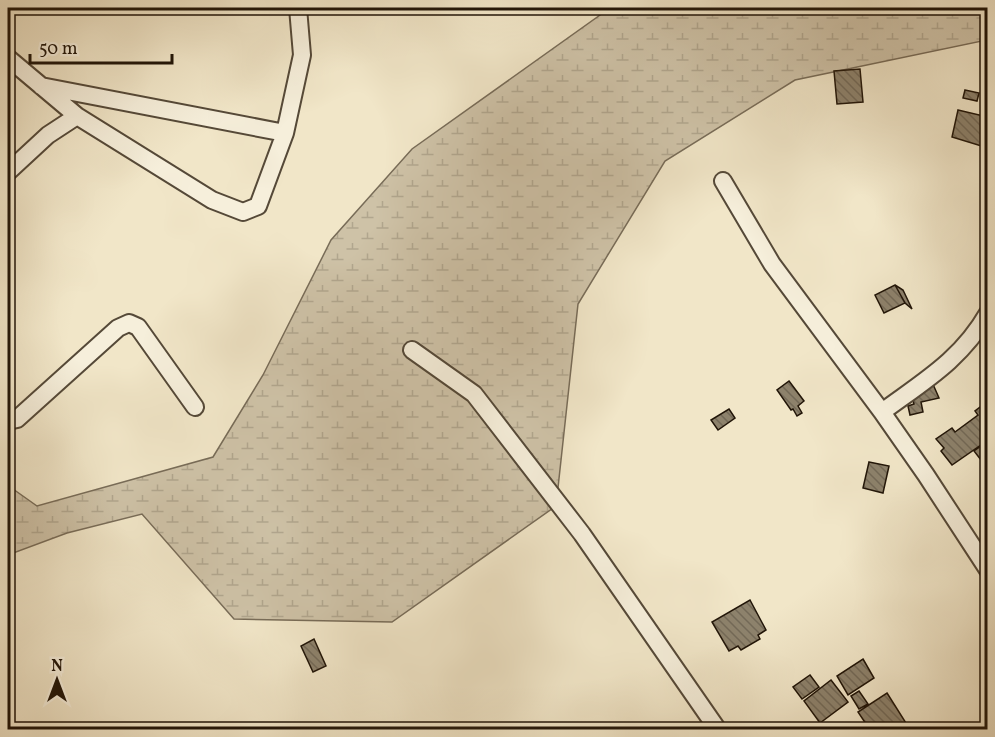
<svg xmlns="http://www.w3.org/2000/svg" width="995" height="737" viewBox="0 0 995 737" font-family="Vollkorn,serif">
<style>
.wetland{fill:url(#wetland-marsh);stroke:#786c58;stroke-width:1.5}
.building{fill:url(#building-back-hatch);stroke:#211508;stroke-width:1.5}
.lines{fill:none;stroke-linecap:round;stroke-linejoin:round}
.minor-casing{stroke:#554938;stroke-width:20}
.minor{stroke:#f6efdb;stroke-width:16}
</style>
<defs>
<pattern id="wetland-marsh" width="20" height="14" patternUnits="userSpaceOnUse" patternTransform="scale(1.5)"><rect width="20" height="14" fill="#cec2a7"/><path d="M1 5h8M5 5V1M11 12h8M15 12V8" fill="none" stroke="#b1a68e"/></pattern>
<pattern id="building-back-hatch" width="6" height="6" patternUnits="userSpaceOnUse" patternTransform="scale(1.5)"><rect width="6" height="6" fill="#8d826c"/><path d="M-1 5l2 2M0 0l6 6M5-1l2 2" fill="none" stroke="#736957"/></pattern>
</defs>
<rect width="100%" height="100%" fill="#f1e6c8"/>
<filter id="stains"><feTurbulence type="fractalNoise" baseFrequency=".00333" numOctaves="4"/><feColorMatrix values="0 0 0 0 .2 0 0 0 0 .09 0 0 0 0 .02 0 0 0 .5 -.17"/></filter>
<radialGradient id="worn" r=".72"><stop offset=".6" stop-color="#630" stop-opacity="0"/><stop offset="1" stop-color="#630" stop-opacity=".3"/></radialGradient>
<path class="wetland" d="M610,8h377v32l-192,40 -130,81 -87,143 -22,202 -164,116 -158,-3 -92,-105 -75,19 -59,22v-64l5,-2 24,17 176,-49 50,-82 68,-135 81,-91z"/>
<path class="building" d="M860,69l3,33 -26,2 -3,-33z
M965,90l14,3 -2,8 -14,-3z
M958,110l30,7v31l-36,-11z
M895,285l10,18 -21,10 -9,-18z
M895,285l8,5 9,19 -7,-6z
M789,381l15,20 -6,5 4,7 -5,3 -4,-7 -2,1 -14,-20z
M932,382l7,16 -18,4 2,10 -13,3 -2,-9 6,-2 -4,-16z
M988,401v39l-36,25 -11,-14 3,-3 -8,-9 16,-11 3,4 23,-17 -3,-4z
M729,409l6,9 -17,12 -7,-10z
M988,441v28l-14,-18z
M869,462l20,4 -6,27 -20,-5z
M750,600l16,30 -8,5 2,4 -19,11 -3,-4 -9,5 -17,-29z
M314,639l12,27 -13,6 -12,-26z
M863,659l11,19 -26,17 -11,-19z
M810,675l9,12 -17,12 -9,-12z
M831,680l17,22 -28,21 -16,-22z
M859,691l9,13 -9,5 -8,-13z
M887,693l19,30 -9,7h-27l-12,-18z"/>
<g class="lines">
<defs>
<path id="minor" d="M8,58l69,58 135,84 31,12 15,-6 27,-73
M41,86l244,47 17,-78 -4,-47
M8,172l40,-37 29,-19
M723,181l49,83 110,148 44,63 62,95
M412,350l62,44 108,140 136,196
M882,412c42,-31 79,-52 106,-99
M8,421l9,-2 101,-91 11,-5 9,4 57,80"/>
</defs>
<use href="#minor" class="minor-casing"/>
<use href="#minor" class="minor"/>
</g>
<rect width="995" height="737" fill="none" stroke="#f1e6c8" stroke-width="30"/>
<rect x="9" y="9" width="977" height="719" fill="none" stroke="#211508" stroke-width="3"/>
<rect x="15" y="15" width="965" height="707" fill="none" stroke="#211508" stroke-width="1.5"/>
<g transform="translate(57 680)" stroke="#f6efdb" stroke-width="4.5" paint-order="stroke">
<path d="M0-4.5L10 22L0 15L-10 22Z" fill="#211508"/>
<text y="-9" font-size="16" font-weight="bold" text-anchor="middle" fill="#211508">N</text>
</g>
<path d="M30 54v9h142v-9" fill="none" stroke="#211508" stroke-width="3"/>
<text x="39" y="54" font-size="18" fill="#211508" stroke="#f6efdb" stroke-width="4.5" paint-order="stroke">50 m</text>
<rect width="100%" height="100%" filter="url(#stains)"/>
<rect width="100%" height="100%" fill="url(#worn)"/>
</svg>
